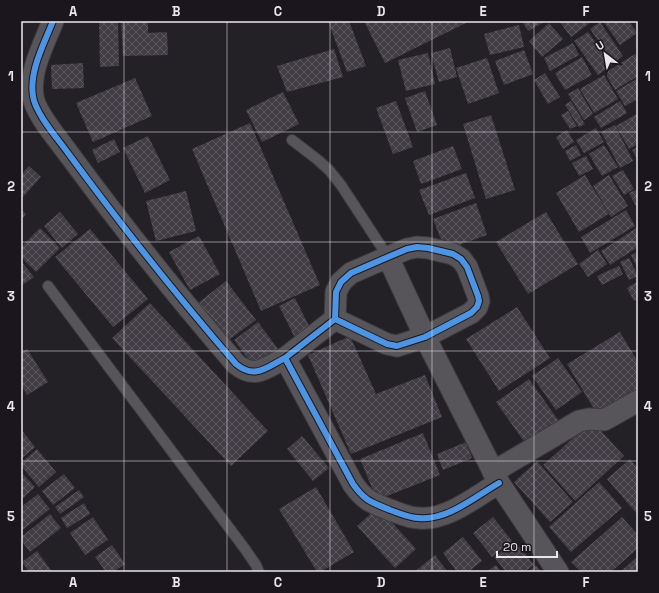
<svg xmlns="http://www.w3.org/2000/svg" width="659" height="593" viewBox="0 0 659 593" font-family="'Space Grotesk',sans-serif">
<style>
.building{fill:url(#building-cross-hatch)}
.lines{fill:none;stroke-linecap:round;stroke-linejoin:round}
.lane-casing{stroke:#3d3b3f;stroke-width:12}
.street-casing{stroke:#3d3b3f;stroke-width:23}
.lane{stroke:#575559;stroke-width:10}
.street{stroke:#575559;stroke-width:21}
.cycleway-casing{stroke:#1b161e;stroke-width:8}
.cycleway{stroke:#4d94e3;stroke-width:6}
.grid{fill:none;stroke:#eae7ec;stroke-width:1;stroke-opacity:0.55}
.neatline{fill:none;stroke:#eae7ec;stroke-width:1.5}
.grid-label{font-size:13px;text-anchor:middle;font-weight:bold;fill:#eae7ec}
</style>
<defs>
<pattern id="building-cross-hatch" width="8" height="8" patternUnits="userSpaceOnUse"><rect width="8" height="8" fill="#423c45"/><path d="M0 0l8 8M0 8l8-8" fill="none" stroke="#5d5860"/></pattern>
</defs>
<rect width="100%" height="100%" fill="#242126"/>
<path class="building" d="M99,21h19l1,45 -19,1z
M121,21h27v12l19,-1 1,23 -45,1z
M328,21h21l17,45 -19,6z
M364,21h106l-85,42z
M522,21h24l-18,10z
M559,21h29l2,2 -19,14z
M603,21h26l8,12 -17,12z
M600,22l23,34 -9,7 -24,-34z
M549,23l14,16 -21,18 -13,-16z
M519,25l5,22 -34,8 -6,-21z
M588,32l24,33 -14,10 -24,-34z
M573,43l6,12 -29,16 -6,-13z
M450,48l7,29 -18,5 -8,-29z
M334,49l9,28 -56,15 -10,-26z
M524,50l9,24 -29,11 -9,-24z
M428,53l7,31 -29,7 -8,-31z
M635,54l3,5v17l-23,14 -10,-17z
M582,57l10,18 -27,15 -10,-17z
M487,58l12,35 -31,11 -12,-36z
M83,63l1,25 -32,1 -1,-24z
M545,73l15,24 -12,7 -14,-24z
M604,75l14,24 -24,14 -14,-24z
M135,78l17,38 -59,26 -17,-39z
M638,78v21l-13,7 -9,-15z
M578,88l15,26 -9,6 -16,-26z
M425,91l12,34 -20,7 -12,-34z
M283,92l16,32 -37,18 -16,-32z
M396,101l17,46 -20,7 -17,-46z
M571,101l14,23 -6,3 -14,-22z
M620,101l7,12 -26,15 -7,-11z
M568,111l9,15 -7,3 -9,-14z
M638,113v31l-9,5 -13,-23z
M491,115l24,75 -29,9 -23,-75z
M250,123l70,162 -59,26 -69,-162z
M615,125l18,36 -13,7 -19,-36z
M596,128l8,14 -20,11 -8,-13z
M567,130l7,12 -11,7 -7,-12z
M148,136l22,44 -25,13 -22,-45z
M114,139l6,13 -22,11 -6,-13z
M576,145l5,10 -11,6 -5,-10z
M604,145l14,22 -16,9 -13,-22z
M453,146l9,23 -41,15 -8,-23z
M638,147v13l-6,-10z
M586,156l7,13 -14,7 -7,-13z
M29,166l12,11 -20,22v-24z
M623,170l11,19 -10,6 -12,-19z
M466,173l9,25 -46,17 -10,-25z
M585,175l24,39 -30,18 -23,-39z
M609,175l19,31 -17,11 -18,-31z
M638,189v21l-9,-17z
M186,191l10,40 -40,10 -10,-40z
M476,203l11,32 -42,15 -12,-31z
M21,209l5,5 -5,6z
M626,210l9,16 -45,27 -9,-16z
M60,212l18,22 -16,14 -18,-22z
M546,212l32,52 -50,30 -32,-52z
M638,227v20l-28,18 -9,-14z
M40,228l20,20 -24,24 -15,-15v-10z
M90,229l58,70 -35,28 -58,-70z
M199,236l21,38 -30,16 -21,-38z
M598,250l9,14 -19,13 -9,-13z
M638,252v17l-7,-14z
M629,258l9,18 -9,4 -9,-18z
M21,261l13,16 -13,9z
M619,266l4,8 -21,11 -5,-9z
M226,281l30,39 -29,21 -29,-38z
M638,281v18l-4,2 -7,-13z
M295,298l16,32 -16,8 -16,-32z
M150,303l118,128 -37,35 -119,-128z
M517,307l33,51 -51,33 -33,-52z
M258,322l20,27 -24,18 -20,-27z
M620,332l18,30v29l-41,23 -30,-50z
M350,336l26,58 49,-19 17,42 -91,37 -43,-99z
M27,349l21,33 -21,13 -6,-10v-32z
M558,358l24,34 -26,18 -24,-34z
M529,379l32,45 -33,23 -32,-45z
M592,421l32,35 -49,45 -32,-36z
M21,429l14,18 -14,12z
M423,433l17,42 -63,25 -17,-41z
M302,436l27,32 -16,13 -26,-32z
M466,442l6,16 -29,12 -6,-16z
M37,449l19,23 -17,15 -18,-21v-3z
M630,459l8,9v47l-31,-36z
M537,461l36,41 -23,20 -36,-40z
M22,473l13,14 -14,13v-25z
M64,474l11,14 -22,17 -11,-14z
M599,482l23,26 -51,44 -22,-25z
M316,487l38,65 -34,20h-3l-38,-63z
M79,490l5,7 -24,17 -5,-7z
M38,494l12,15 -29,22v-24z
M84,503l6,11 -23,14 -6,-10z
M378,507l38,42 -21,19 -38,-42z
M50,514l11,14 -31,24 -9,-12v-3z
M93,517l15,23 -23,15 -15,-22z
M493,517l19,24 -20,16 -19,-24z
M622,517l16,18v13l-27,24h-30l-10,-10z
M463,537l19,24 -14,11h-11l-14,-19z
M515,541l19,24 -10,7h-18l-12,-15z
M112,545l13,19 -12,8h-7l-11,-15z
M37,551l15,21h-23l-7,-10z
M435,555l13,17h-34z
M638,556v16h-18z
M496,565l5,7h-15z
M536,565l5,7h-14z"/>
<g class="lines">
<defs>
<path id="lane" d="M292,140l26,20 11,10 12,15 47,72
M48,286l197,263 11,16 3,7"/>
<path id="street" d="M53,21c-9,23 -24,50 -20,75 2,17 25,43 35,57 53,72 109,143 168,211 19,16 31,3 49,-6l68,126c12,17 18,18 37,26 9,3 19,8 29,8 28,3 57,-22 80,-35
M388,257l37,80 74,146 59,89
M285,358l50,-39 1,-27 5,-10 10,-9 37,-16 19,-8 10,-2 11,1 25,6 8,5 6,8 11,29 1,5 -2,6 -6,6 -46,24 -28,9 -10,-2 -52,-25
M493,472l86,-51 10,-2 15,1 34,-19"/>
</defs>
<use href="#lane" class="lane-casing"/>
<use href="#street" class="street-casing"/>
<use href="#lane" class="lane"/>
<use href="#street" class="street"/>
<defs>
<path id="cycleway" d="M53,21c-9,23 -24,50 -20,75 2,17 25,43 35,57 53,72 109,143 168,211 19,16 31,3 49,-6l68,126c12,17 18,18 37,26 9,3 19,8 29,8 28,3 57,-22 80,-35
M285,358l50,-39 1,-27 5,-10 10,-9 37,-16 19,-8 10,-2 11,1 25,6 8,5 6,8 11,29 1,5 -2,6 -6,6 -46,24 -28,9 -10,-2 -52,-25"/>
</defs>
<use href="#cycleway" class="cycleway-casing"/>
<use href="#cycleway" class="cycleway"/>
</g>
<path class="grid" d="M124,21v551M227,21v551M330,21v551M432,21v551M534,21v551M21,132h617M21,242h617M21,351h617M21,461h617"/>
<rect width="659" height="593" fill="none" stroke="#1b161e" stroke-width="44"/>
<g transform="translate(605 54) rotate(329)" stroke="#1b161e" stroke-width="3" paint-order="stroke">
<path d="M0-3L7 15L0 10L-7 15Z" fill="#eae7ec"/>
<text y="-6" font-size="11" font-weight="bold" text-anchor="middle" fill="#eae7ec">U</text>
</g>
<path d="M497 551v6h60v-6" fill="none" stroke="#eae7ec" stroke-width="2"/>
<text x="503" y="551" font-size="12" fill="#eae7ec" stroke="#1b161e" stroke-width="3" paint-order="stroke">20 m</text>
<rect x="22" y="22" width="615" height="549" class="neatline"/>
<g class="grid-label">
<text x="73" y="16">A</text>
<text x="176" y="16">B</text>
<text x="278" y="16">C</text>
<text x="381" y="16">D</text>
<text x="483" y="16">E</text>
<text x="586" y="16">F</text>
<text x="11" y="81">1</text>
<text x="648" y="81">1</text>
<text x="11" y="191">2</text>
<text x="648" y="191">2</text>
<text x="11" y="301">3</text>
<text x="648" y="301">3</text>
<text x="11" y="411">4</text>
<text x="648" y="411">4</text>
<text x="11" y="521">5</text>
<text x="648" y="521">5</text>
<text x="73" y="587">A</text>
<text x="176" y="587">B</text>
<text x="278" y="587">C</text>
<text x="381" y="587">D</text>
<text x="483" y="587">E</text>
<text x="586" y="587">F</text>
</g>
</svg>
